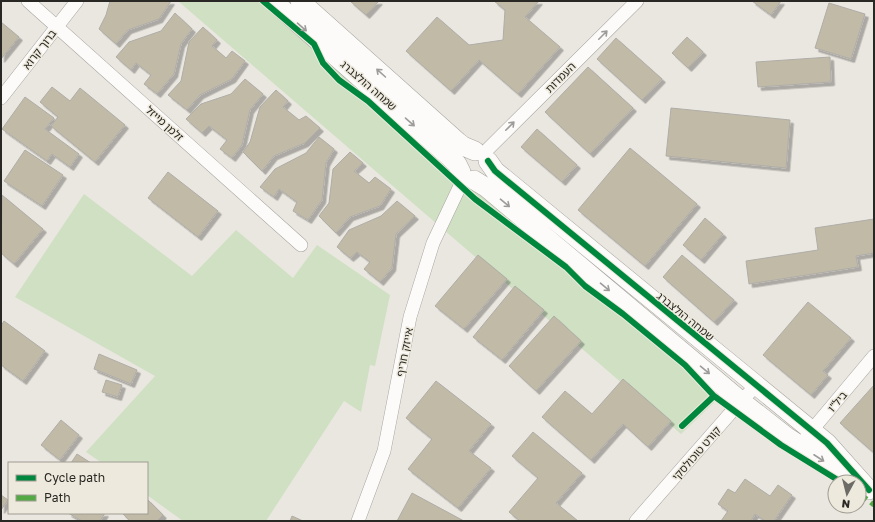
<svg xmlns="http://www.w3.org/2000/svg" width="875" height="522" viewBox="0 0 875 522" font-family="'Golos Text','Noto Sans Hebrew',sans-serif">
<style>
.green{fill:#cfe0c3}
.building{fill:#c1baa7;stroke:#afada8;filter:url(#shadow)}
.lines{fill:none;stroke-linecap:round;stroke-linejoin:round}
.street-casing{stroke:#a7a5a0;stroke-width:14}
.secondary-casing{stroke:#a7a5a0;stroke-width:20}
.street{stroke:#fcfbfa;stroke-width:13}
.secondary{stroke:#fcfbfa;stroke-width:19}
.quiet{stroke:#53aa44;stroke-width:5;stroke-dasharray:10 5;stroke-linecap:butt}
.cycleway-casing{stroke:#ede9dd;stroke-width:8}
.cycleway{stroke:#00873e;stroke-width:6}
.oneway{stroke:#9e9c9a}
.labels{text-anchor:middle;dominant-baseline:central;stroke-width:3;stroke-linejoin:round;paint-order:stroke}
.street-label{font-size:11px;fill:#2a2824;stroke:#ede9dd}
</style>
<defs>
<filter id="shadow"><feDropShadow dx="3.5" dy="3.5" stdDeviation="0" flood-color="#0004"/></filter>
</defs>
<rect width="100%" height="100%" fill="#eae7e0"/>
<path class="green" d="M178,1h80l226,192 240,200 -43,41z
M84,194l108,82 44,-46 57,48 24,-33 73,50 -15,71 -5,-1 -9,47 -17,-11 -78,120h-83l-36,-26v-32h-45l-16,-11 69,-76 -140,-79z"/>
<path class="building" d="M110,1h61l-12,18 -31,11 -12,14 -17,-15 7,-14z
M350,1h29l-13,14z
M494,1h45l-14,16 35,30 -42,47 -39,-34 -28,31 -45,-40 31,-34 32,28 34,-5 2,-30z
M752,1h29l-10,14z
M829,3l36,11 -14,45 -36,-11z
M175,13l17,16 -11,15 -7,30 -17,20 -13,-10 7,-9 -15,-12 -5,7 -15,-13 13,-15 32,-11z
M1,22l18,15 -18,22z
M203,27l14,13 -5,6 14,12 6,-7 13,10 -13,18 -32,16 -13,15 -19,-15 13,-14 8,-39z
M687,37l16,15 -15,16 -16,-15z
M616,38l46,41 -20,21 -45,-41z
M830,57l1,25 -73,5 -2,-25z
M588,67l45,41 -43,46 -45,-42z
M245,79l18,15 -13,16 -8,35 -10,13 -12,-9 7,-9 -18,-14 -7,7 -16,-14 15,-15 30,-10z
M52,87l18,14 10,-13 45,37 -30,37 -44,-36 7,-9 -18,-15z
M276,90l12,11 -5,6 16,13 7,-4 14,12 -15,15 -31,13 -12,15 -19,-19 7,-10 10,-35z
M25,97l29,21 -9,11 34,25 -9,13 -18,-13 -5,7 -45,-32z
M671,108l119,12 -4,48 -120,-12z
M537,129l40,36 -15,17 -41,-35z
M319,137l15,12 -8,14 -4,37 -14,20 -15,-9 4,-9 -18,-13 -5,8 -14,-10 15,-18 31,-16z
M630,148l67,56 -52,62 -67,-56z
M25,150l38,25 -21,31 -38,-25z
M350,152l13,11 -9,8 15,12 6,-6 16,12 -11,17 -30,11 -14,16 -17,-17 10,-13 4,-34z
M168,172l50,39 -20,26 -50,-39z
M2,195l41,34 -29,35 -13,-11z
M397,201l18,15 -19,18 -4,34 -12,14 -16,-13 6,-7 -13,-10 -7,6 -13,-11 12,-17 32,-14z
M705,218l18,16 -22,26 -18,-15z
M874,219v34l-18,3 2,11 -109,17 -3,-23 72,-11 -3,-22z
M478,255l29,24 -43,50 -29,-23z
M682,255l52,45 -20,22 -51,-45z
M515,286l29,24 -42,50 -29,-23z
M808,302l43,36 -28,33 5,4 -17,20 -48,-40z
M554,316l27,25 -45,50 -27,-25z
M4,321l41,30 -22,30 -22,-16v-39z
M99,354l38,16 -6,14 -37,-15z
M623,379l48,42 -23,26 -25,-23 -32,36 -49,-43 23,-26 27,23z
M106,380l16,5 -4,12 -16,-5z
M436,381l55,43 -22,27 22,17 -33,40 -50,-39 24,-30 -26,-21z
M874,385v68l-34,-30z
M61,420l18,15 -19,25 -19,-15z
M533,432l49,41 -26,30 22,18h-58l-11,-9 29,-34 -26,-22z
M77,454l14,9h-20z
M745,479l25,17 8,-11 14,10 -18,26h-9l-10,-7 -4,7h-30l7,-10 -10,-7 10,-15 7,4z
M412,493l52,28h-67z
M1,495l7,5 -7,10z
M147,499l16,16 -6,6h-27l-8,-8h25z
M68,513h37l-5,8h-18z
M292,516l11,5h-13z"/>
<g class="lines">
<defs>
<path id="street" d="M28,1l273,244
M1,98l76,-97
M483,154l154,-153
M807,436l67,-80
M358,521l26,-70 26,-134 23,-74 27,-57 2,-11
M636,521l105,-120 15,-15"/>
<path id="secondary" d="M273,1l173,153 11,10 4,8
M300,1l158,141 5,4 12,5
M488,161l7,10 332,272 42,47
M474,180l13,8 254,213 46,36 62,40"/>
</defs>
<use href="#street" class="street-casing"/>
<use href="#secondary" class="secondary-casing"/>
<use href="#street" class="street"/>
<use href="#secondary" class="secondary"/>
<path class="quiet" d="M859,493l15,12"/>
<defs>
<path id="cycleway" d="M263,1l51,43 9,19 16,17 29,21 107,98 91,68 19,19 38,28 62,51 29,31 -32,30
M488,161l7,10 332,272 42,47
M714,396l67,49 60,37"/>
</defs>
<use href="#cycleway" class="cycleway-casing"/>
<use href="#cycleway" class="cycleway"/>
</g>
<defs><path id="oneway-shaft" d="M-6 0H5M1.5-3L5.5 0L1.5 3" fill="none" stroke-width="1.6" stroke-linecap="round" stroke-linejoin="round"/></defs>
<g class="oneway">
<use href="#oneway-shaft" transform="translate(302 27) rotate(41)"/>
<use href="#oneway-shaft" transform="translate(603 35) rotate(-45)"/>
<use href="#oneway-shaft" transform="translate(381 73) rotate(-138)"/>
<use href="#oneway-shaft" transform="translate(410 122) rotate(41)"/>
<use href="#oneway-shaft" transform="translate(510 126) rotate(-45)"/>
<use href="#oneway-shaft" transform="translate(505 203) rotate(40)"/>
<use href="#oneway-shaft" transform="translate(605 287) rotate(40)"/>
<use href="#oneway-shaft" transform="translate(705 370) rotate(40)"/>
<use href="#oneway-shaft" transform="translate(819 458) rotate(33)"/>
</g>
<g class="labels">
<g class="street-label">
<text transform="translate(39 49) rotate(-52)">ברוך קרוא</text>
<text transform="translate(560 77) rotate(-45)">העמדות</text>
<text transform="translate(369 85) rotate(41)">שמחה הולצברג</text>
<text transform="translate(165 123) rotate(42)">זלמן מייזל</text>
<text transform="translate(686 316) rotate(39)">שמחה הולצברג</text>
<text transform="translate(404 352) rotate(-79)">אייזק חריף</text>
<text transform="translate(837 401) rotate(-50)">ביל"ו</text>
<text transform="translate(696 453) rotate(-49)">קורט טוכולסקי</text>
</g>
</g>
<rect width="875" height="522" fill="none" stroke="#2a2824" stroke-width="4"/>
<rect x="8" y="462" width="140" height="52" fill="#ede9dd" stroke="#9f9c93"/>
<rect x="16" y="475" width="20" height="6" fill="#00873e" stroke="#9f9c93"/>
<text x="44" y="482" font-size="12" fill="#2a2824">Cycle path</text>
<rect x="16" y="495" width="20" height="6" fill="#53aa44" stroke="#9f9c93"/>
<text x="44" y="502" font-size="12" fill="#2a2824">Path</text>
<g transform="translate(847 494) rotate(187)"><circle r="19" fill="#ede9dd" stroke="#9f9c93"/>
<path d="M0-3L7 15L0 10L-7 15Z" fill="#6d6b66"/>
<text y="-6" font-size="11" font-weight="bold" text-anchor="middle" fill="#2a2824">N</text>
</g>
</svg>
